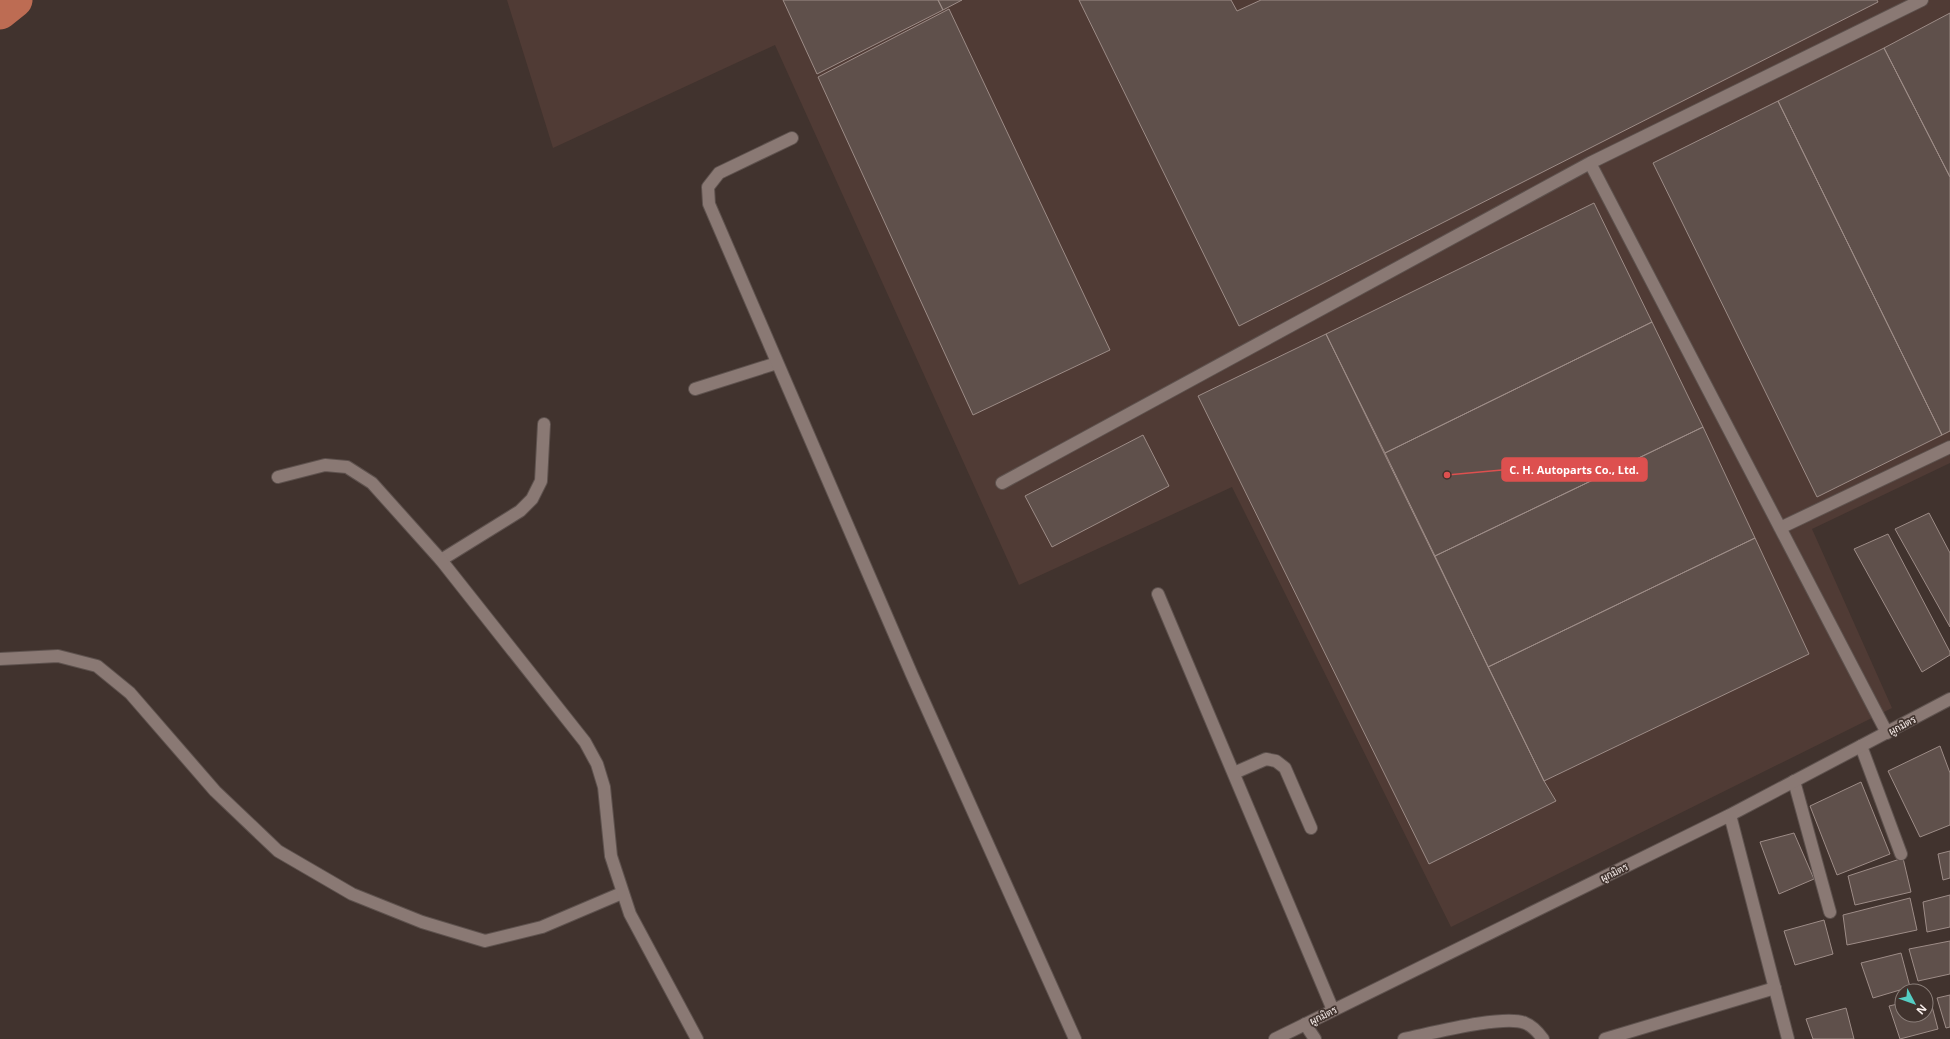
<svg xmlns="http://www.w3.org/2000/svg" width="1950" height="1039" viewBox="0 0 1950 1039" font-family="'Open Sans',Sarabun,sans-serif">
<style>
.built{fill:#503b35}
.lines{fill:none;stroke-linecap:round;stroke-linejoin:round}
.canal{stroke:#bd6c53;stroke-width:35}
.building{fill:#5f504b;stroke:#9d8c87}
.lane-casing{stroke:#5e524e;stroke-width:14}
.street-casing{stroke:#5e524e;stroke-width:14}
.lane{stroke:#8a7974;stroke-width:12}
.street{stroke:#8a7974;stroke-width:12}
.labels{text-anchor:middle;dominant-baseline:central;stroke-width:3.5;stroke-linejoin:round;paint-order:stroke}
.street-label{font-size:10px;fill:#faf0ed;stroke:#41332e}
.leader{fill:none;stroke:#dd504f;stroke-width:1.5}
.callout-dot{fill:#dd504f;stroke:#41332e;stroke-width:1.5}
.callout{fill:#dd504f;stroke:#dd504f;stroke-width:1.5}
.callout-label{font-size:11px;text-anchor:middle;font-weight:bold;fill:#fff}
</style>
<rect width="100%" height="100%" fill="#41332e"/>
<path class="built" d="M507,0h1443v463l-138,66 80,179 -441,219 -219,-440 -213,98 -244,-540 -222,103z"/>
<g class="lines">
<path class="canal" d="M0,12l15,-12"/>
</g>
<path class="building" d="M783,0h155l5,10 -126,64z
M938,0h24l-19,10z
M1079,0h152l6,11 24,-11h616l1,2 -639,324z
M949,9l161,341 -137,65 -155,-338z
M1950,13v164l-66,-129z
M1884,48l66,129v254l-8,4 -164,-334z
M1778,101l164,334 -125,62 -164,-334z
M1594,203l58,119 -267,131 -59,-119z
M1652,322l51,105 -268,129 -50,-103z
M1326,334l218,447 12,20 -127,63 -231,-468z
M1703,427l52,111 -267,129 -53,-111z
M1143,435l26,51 -117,61 -27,-51z
M1929,513l21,40v74l-55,-98z
M1888,534l62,118v3l-28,17 -68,-123z
M1755,538l54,116 -265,127 -56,-114z
M1940,746l10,27v52l-30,12 -32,-66z
M1861,782l29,72 -53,21 -27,-69z
M1794,833l20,46 -35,15 -19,-52z
M1950,851v27l-7,2 -5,-26z
M1903,858l8,34 -56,13 -7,-29z
M1950,895v32l-23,5 -4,-30z
M1910,898l7,32 -70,15 -4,-30z
M1824,920l9,34 -38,11 -11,-34z
M1950,941v33l-32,7 -9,-32z
M1901,953l9,34 -37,11 -12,-35z
M1929,995l9,34 -38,10 -11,-33 13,-3v12h24v-19z
M1950,995v32l-4,1 -9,-30z
M1846,1008l8,31h-41l-7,-20z"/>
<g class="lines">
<defs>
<path id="lane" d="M1590,163l297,570
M695,389l82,-26
M1002,483l588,-320 332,-163
M1780,528l170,-81
M441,560l79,-49 12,-12 9,-18 3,-57
M0,659l58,-3 39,10 33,27 85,98 63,60 74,43 70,28 63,19 57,-14 80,-34
M1861,746l40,108
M1234,773l32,-14 10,2 9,7 26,60
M1794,781l36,131
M1305,1024l10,15
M1404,1039c25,-5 100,-25 121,-16 8,3 13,9 18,16
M1605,1039l170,-51"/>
<path id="street" d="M792,138l-73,35 -11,14 1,17 203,471 163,364
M278,477l47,-12 22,2 25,16 69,77 144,182 12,22 7,23 7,69 19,58 67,125
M1158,594l175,416
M1730,815l58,224
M1275,1039l455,-224 220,-116"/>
</defs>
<use href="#lane" class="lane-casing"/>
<use href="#street" class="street-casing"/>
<use href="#lane" class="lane"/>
<use href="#street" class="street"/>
</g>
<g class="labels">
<g class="street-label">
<text transform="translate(1902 725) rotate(-28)">ผูกมิตร</text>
<text transform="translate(1614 872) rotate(-26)">ผูกมิตร</text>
<text transform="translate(1323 1015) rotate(-26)">ผูกมิตร</text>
</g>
</g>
<path class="leader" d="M1447 475L1502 470"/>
<circle class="callout-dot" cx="1447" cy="475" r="4"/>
<rect class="callout" x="1502" y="458" width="145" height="23" rx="4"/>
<g class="callout-label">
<text x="1574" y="474">C. H. Autoparts Co., Ltd.</text>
</g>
<g transform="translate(1914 1003) rotate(131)"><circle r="19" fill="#41332e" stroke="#8b7f7a"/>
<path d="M0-3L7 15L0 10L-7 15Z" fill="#55cec4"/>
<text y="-6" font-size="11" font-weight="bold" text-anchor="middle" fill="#faf0ed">N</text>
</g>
</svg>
